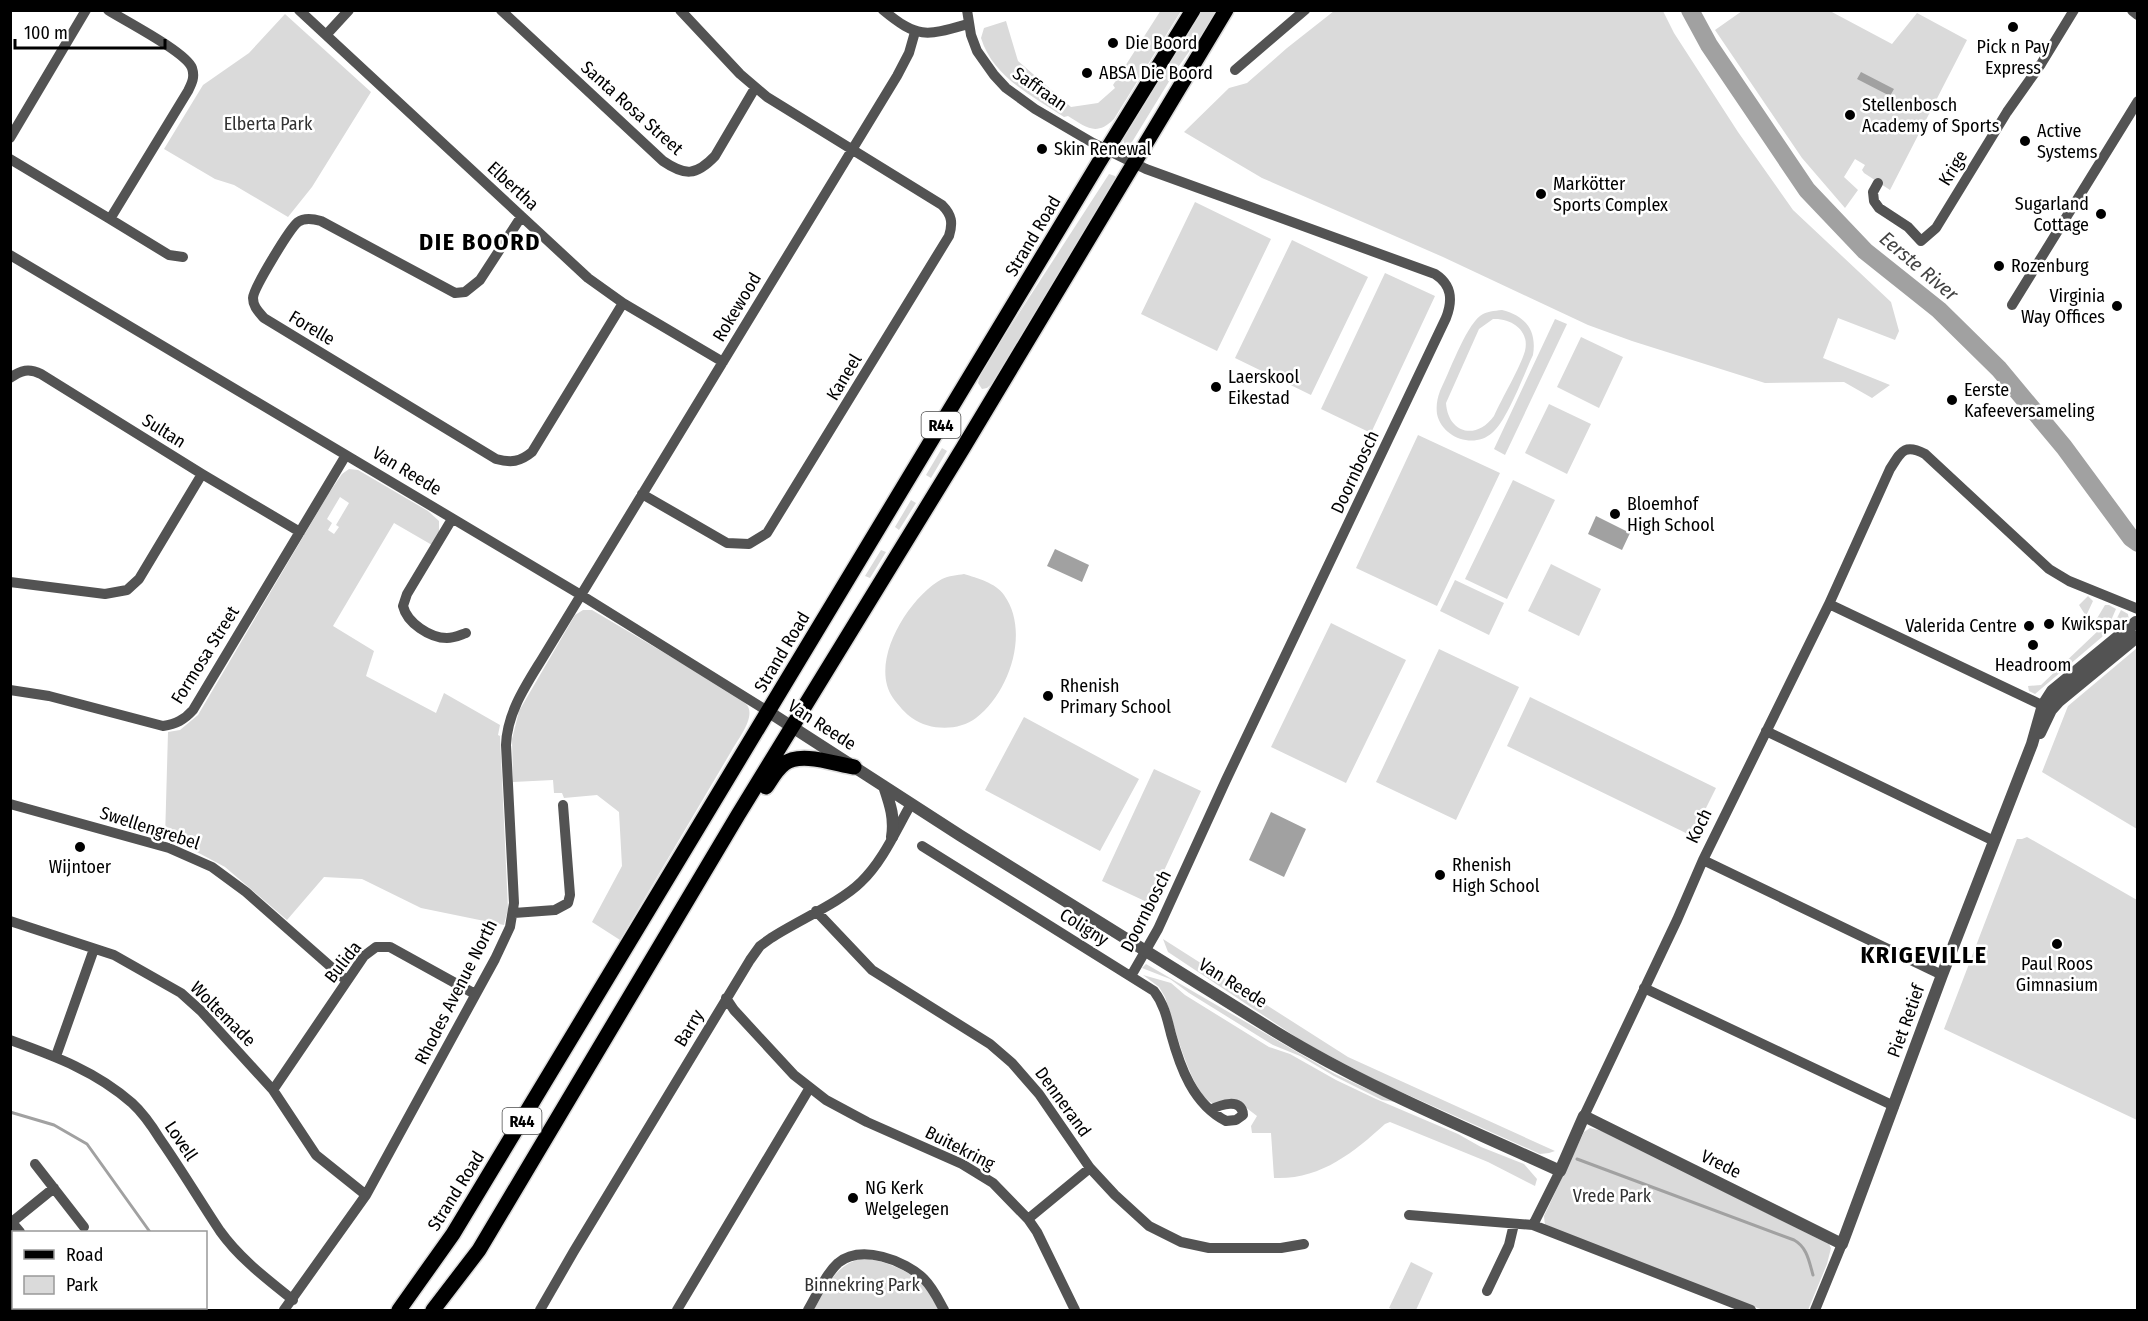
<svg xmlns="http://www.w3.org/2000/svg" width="2148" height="1321" viewBox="0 0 2148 1321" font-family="'Fira Sans Condensed',sans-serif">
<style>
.green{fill:#dadada;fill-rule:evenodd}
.water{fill:#a1a1a1}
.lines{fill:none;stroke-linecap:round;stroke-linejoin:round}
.stream{stroke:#a1a1a1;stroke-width:3}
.river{stroke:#a1a1a1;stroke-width:18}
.primary-casing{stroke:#dbdbdb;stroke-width:18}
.minor{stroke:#535353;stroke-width:10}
.tertiary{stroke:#535353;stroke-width:12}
.primary{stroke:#000;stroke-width:15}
.poi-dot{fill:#000;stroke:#fff;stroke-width:2}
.labels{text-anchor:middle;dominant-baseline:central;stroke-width:5;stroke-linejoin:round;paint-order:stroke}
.shield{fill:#fff;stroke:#4c4c4c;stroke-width:1.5}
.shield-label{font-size:16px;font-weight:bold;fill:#000}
.poi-label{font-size:18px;fill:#000;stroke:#fff;text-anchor:start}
.street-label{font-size:18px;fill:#000;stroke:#fff}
.park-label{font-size:18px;fill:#313131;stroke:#fff}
.water-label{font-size:20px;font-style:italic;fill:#424242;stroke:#fff}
.district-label{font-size:24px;font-weight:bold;letter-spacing:1.5px;fill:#000;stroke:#fff}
</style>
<rect width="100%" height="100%" fill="#fff"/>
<path class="green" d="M1161,10l20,1 -67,108c-18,18 -28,8 -46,-3l-4,1c-32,-21 -71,-40 -83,-79l3,-10 22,-7 12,40 53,46 27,-4 17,-15 -2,-3z
M1201,11h17l-42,59 -44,72 -3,3 -5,-2 -1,-4 3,-5z
M1334,11h329l11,22 64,99 55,78 98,92 8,29 -4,9 -57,-22 -15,40 67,27 -18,13 -28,-16 -79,1 -133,-42 -44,-16 -145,-68 -181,-79 -78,-46 45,-44 18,-5 40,-35z
M1742,11h88l62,33 25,-31 50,27 -77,150 -26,-17 -2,-3 3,-5 -10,-6 -11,18 14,13 -13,18 -43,-50 -87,-128z
M285,14l86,78 -59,95 -24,30 -54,-32 -19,-6 -51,-30 39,-64 46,-32z
M1109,174l6,2v4l-120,201 -8,7 -5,1 -4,-6 3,-11z
M1195,202l76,37 -54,112 -76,-37z
M1292,240l76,37 -57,118 -76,-37z
M1385,273l50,23 -64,137 -50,-24z
M1502,310c24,6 35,21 31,45 -9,19 -26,66 -41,78 -18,16 -50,5 -55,-19 -1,-8 0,-15 3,-23 9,-18 25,-63 40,-75 7,-5 14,-5 22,-6zM1493,319c18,-1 37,11 32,32 -5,17 -23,47 -31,65 -18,25 -46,17 -48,-13l33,-74z
M1555,319l12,5 -62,131 -11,-6z
M1581,337l42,20 -24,51 -42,-21z
M1549,404l42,20 -24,50 -42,-21z
M1418,435l82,38 -63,133 -81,-38z
M942,448l5,3 -16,27 -5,-3z
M349,469l9,1 70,41 11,10v11l-7,13 -38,-22 -61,103 41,25 -8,25 70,37 8,-20 56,32 -2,10 2,1 8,173 -4,16 -83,-17 -59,-29 -38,-2 -37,43 -62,-53 -30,-16 -30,-12 3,-107 12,-2 18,-15 131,-222 13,-19zM340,497l9,6 -13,22 3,2 -5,7 -6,-4 4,-7 -5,-4z
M1513,480l42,20 -48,99 -42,-20z
M911,500l5,3 -17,27 -4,-3z
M881,550l5,2 -16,26 -5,-2z
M1551,564l50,25 -22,47 -51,-25z
M964,574c13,4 32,9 40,21 26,36 6,97 -28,123 -17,13 -46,13 -64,0 -6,-4 -14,-13 -19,-20 -25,-36 16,-101 49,-119 6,-3 16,-4 22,-5z
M1455,580l49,23 -15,32 -49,-24z
M2088,596l5,5 -7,15 -7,-11z
M2105,605h4l7,4 -7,16 -13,-5z
M583,610h9l135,80c6,5 15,9 20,15 9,12 -9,34 -15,45l-112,190 -28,-18 30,-56 -3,-54 -22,-17 -33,3 -2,-5h-8l-1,-13 -40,2 -1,-43 7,-28 56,-96z
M2121,610l7,4 1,6 -11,9 -5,-3z
M1331,623l75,37 -60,123 -75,-36z
M2098,626l9,3 -5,8 -67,57 -6,-3 -1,-5 13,-1 59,-56z
M2137,648v181l-95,-57 26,-66z
M1439,649l80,38 -63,133 -80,-38z
M1530,697l186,91 -24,48 -185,-90z
M1024,717l115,62 -39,72 -115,-61z
M1154,769l47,22 -52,112 -47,-22z
M2027,837l110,63v220l-193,-91 73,-190h5z
M1163,939l185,118 207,94 -6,2 -9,1 -161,-72 -74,-39 -137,-91z
M1146,964l189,110 60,28 -13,-2 -48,-24 -34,-20 -27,-11 -84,-52 -19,-14 -28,-11z
M1143,975l28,8 14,12 84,52 21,7 46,26 40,19 82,35 23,13 43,17 13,15 -2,7 -47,-24 -98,-40 -5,2c-32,29 -65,56 -111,54l-3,-45h-19l-1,-7 6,-10 -17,-13c-7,0 -21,3 -28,0 -22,-11 -39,-83 -47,-106l-6,-10z
M1590,1128l12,3 227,113 2,4 -4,16 -19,46h-45l-218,-84 -1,-10 40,-84z
M863,1258c22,3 50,13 64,31 5,7 8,14 12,21h-125c13,-23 20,-45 49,-52z
M1411,1262l22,11 -17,37h-22l-5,-2z"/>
<path class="water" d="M1861,72l33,17 -4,7 -33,-17z
M1596,516l34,17 -8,17 -34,-16z
M1055,549l34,16 -7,17 -35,-16z
M1271,812l35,17 -22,48 -35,-17z"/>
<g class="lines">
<path class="stream" d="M10,1112l44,13 33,19 63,88
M1577,1159l217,81c13,7 15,21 19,35
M194,1308l1,2"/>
<path class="river" d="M1690,10l19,35 98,145 58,61 74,59 60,59 65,78 67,91 7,5"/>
<defs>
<path id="primary" d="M766,787c5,-7 10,-17 18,-23 16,-13 51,0 70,3
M399,1310l54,-76 645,-1070 95,-154
M433,1310l46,-60 259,-435 225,-367 263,-438"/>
</defs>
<use href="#primary" class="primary-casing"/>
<path class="minor" d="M299,10l289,268 35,25 100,59
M501,10l162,151c22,15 33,15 52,-5l40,-68
M883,10c35,29 43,26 85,14
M967,10l4,25 6,16 17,24 12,13 29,21 58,34 53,26 289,105c17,11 18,26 11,44l-220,462 -68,149 -27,47
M326,35l23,-25
M1235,70l70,-60
M10,138l76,-128
M10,159l100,60 78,-128c4,-8 7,-14 4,-23 -6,-16 -67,-47 -84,-58
M1878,183l-5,9 1,9 5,7 29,19 13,14 15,-13 71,-116 34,-48 33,-54
M521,217l-41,63 -15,12 -10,1 -134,-72c-7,-2 -16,-4 -23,1 -8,6 -45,67 -45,76 0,9 6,14 11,20l232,141c15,4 24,3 36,-7l91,-149
M110,219l59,36 14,2
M10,255l571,340 188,117
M2012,305l126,-204
M10,378c11,-8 19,-10 31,-4l161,100 98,58
M642,494l85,49 22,1 18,-11 182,-297c4,-13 3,-21 -7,-31l-175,-108 -27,-23 -60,-64
M452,519l-45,75 -4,12c4,17 27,32 44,32 7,0 13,-3 19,-5
M10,582l95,12 22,-4 12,-11 63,-105
M1829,604l219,104
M10,690l39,6 114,30c13,-2 21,-6 30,-16l153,-255
M1766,731l228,110
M10,804l159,44 43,19 34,25 101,89
M922,846l232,145c10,13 13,27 17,43 9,33 22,70 55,87l10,-1 7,-5c-1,-18 -23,-10 -33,-5
M1703,860l239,115
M816,911l56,59 118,74 22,19 27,31 51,74 25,27 34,31 32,16 28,6h72l23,-4
M514,913l41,-3 13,-7 2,-8 -7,-90
M10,921l104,34 67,38 20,18 72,79 43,65 50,40
M1644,988l250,118
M726,998l8,12 60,65 32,25 41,22 95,42 31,19 35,36 9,13 38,78
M10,1040c44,16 86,31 122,63 11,10 20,23 28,36 21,30 40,62 60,92 20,28 47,48 73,69
M56,1056l38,-107
M273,1090l91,-134 12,-9h14l85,47
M1584,1116l93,-196 26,-60 126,-256 61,-135c11,-17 14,-26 35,-15l124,115 20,12 69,28
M35,1164l49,63
M1409,1215l124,10 218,85
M1028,1219l62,-51
M10,1220l10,12
M12,1222l42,-34
M1533,1225l27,-54
M1487,1291l22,-46 5,-21
M55,1308l3,2
M136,1308l1,2
M101,1310l5,-2
M284,1310l82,-115 129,-236 15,-32 4,-24 -8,-158c1,-32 20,-60 36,-86l355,-583 12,-23 6,-21
M540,1310l34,-59 176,-291 10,-14 11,-8c26,-17 70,-36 90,-56 22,-21 35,-52 50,-78
M677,1310l132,-221
M808,1310c9,-15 17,-35 30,-47 23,-19 67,-3 86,16 9,9 14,20 20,31
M1815,1310l27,-66"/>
<path class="tertiary" d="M2133,10l5,4
M769,712l192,124 315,196c90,55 188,95 284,139l24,-55 258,128 100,-269 90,-231 11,-39 9,-14 84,-69
M2040,733l11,-23 8,-9 79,-65
M884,786c6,18 11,32 8,51"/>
<use href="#primary" class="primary"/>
</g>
<g class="poi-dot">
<circle cx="2013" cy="27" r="6"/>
<circle cx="1113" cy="43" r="6"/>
<circle cx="1087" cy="73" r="6"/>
<circle cx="1850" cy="115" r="6"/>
<circle cx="2025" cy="141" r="6"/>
<circle cx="1042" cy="149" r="6"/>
<circle cx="1541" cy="194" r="6"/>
<circle cx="2101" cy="214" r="6"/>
<circle cx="1999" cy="266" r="6"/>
<circle cx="2117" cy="306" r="6"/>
<circle cx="1216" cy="387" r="6"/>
<circle cx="1952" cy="400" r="6"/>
<circle cx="1615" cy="514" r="6"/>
<circle cx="2049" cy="624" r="6"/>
<circle cx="2029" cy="626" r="6"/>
<circle cx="2033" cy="645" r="6"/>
<circle cx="1048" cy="696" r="6"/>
<circle cx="80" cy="847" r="6"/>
<circle cx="1440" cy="875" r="6"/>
<circle cx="2057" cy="944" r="6"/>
<circle cx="853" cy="1198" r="6"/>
</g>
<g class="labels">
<g class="shield">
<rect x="921.5" y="412" width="39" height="26" rx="4.5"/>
<rect x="502.5" y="1108" width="39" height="26" rx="4.5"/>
</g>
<g class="shield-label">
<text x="941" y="425">R44</text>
<text x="522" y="1121">R44</text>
</g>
<g class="poi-label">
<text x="1125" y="43">Die Boord</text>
<text x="2013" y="47" text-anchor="middle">Pick n Pay<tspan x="2013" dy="21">Express</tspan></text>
<text x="1099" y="73">ABSA Die Boord</text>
<text x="1862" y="105">Stellenbosch<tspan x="1862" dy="21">Academy of Sports</tspan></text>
<text x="2037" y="131">Active<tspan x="2037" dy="21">Systems</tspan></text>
<text x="1054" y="149">Skin Renewal</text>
<text x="1553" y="184">Markötter<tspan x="1553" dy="21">Sports Complex</tspan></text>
<text x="2089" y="204" text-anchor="end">Sugarland<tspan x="2089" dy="21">Cottage</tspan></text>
<text x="2011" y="266">Rozenburg</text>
<text x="2105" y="296" text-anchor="end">Virginia<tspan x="2105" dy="21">Way Offices</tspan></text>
<text x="1228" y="377">Laerskool<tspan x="1228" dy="21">Eikestad</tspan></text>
<text x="1964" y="390">Eerste<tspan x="1964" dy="21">Kafeeversameling</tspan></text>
<text x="1627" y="504">Bloemhof<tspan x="1627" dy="21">High School</tspan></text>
<text x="2061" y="624">Kwikspar</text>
<text x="2017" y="626" text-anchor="end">Valerida Centre</text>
<text x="2033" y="665" text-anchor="middle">Headroom</text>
<text x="1060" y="686">Rhenish<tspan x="1060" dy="21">Primary School</tspan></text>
<text x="1452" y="865">Rhenish<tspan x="1452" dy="21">High School</tspan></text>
<text x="80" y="867" text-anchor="middle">Wijntoer</text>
<text x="2057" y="964" text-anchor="middle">Paul Roos<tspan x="2057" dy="21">Gimnasium</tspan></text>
<text x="865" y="1188">NG Kerk<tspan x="865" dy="21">Welgelegen</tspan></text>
</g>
<g class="street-label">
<text transform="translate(1040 89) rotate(35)">Saffraan</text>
<text transform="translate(632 108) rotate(42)">Santa Rosa Street</text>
<text transform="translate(1953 168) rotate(-58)">Krige</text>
<text transform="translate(513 186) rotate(43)">Elbertha</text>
<text transform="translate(1033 236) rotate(-59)">Strand Road</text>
<text transform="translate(737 307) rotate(-59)">Rokewood</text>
<text transform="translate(312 328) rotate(31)">Forelle</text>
<text transform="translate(844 377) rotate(-59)">Kaneel</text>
<text transform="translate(164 431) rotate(32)">Sultan</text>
<text transform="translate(407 471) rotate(31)">Van Reede</text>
<text transform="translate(1355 472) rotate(-65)">Doornbosch</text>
<text transform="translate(782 652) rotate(-59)">Strand Road</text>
<text transform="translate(205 655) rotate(-58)">Formosa Street</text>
<text transform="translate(822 725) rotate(33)">Van Reede</text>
<text transform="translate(1699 826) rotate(-64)">Koch</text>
<text transform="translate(150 828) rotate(18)">Swellengrebel</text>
<text transform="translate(1146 911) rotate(-63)">Doornbosch</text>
<text transform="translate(1084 927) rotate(32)">Coligny</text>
<text transform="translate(343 962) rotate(-52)">Bulida</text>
<text transform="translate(1233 983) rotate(32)">Van Reede</text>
<text transform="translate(456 992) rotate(-63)">Rhodes Avenue North</text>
<text transform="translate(223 1014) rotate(45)">Woltemade</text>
<text transform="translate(1906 1021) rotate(-70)">Piet Retief</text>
<text transform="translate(689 1028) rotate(-59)">Barry</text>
<text transform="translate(1063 1102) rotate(54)">Dennerand</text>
<text transform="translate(181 1141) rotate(56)">Lovell</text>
<text transform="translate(960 1148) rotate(27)">Buitekring</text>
<text transform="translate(1721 1164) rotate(26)">Vrede</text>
<text transform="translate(456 1191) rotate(-58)">Strand Road</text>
</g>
<g class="park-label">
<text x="268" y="124">Elberta Park</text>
<text x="1612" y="1196">Vrede Park</text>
<text x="862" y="1285">Binnekring Park</text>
</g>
<g class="water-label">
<text transform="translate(1919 266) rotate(40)">Eerste River</text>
</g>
<g class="district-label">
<text x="480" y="242">DIE BOORD</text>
<text x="1924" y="955">KRIGEVILLE</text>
</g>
</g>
<rect width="2148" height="1321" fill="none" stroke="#000000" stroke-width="24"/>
<rect x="12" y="1231" width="195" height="78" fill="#ffffff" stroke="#999999" stroke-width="1.5"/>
<rect x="24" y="1250" width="30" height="9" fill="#000000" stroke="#999999" stroke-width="1.5"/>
<text x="66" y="1261" font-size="18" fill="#000000">Road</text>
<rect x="24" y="1276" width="30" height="18" fill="#dadada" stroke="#999999" stroke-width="1.5"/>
<text x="66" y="1291" font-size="18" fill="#000000">Park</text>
<path d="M15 39v9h150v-9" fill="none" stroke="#000000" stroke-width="3"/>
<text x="24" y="39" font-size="18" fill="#000000" stroke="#ffffff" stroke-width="4.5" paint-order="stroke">100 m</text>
</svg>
